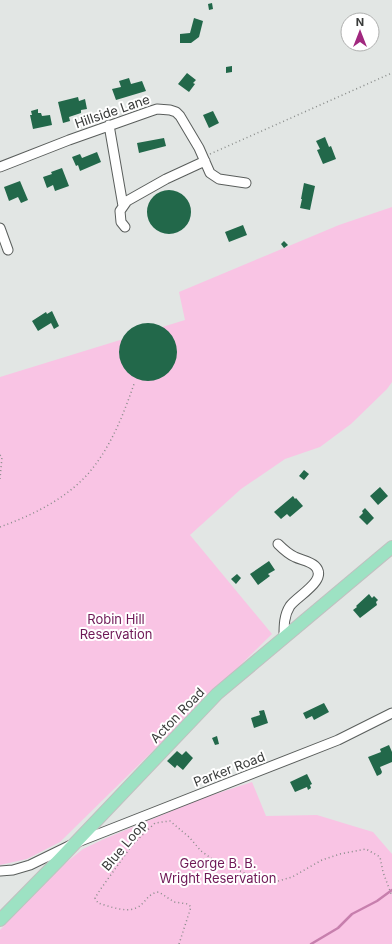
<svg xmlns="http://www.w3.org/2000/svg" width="392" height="944" viewBox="0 0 392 944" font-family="Inter,sans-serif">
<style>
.green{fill:#f9c4e4}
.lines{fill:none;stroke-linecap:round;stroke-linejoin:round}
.stream{stroke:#c77fad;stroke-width:2.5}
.building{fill:#22684a}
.minor-casing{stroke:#5a5e5c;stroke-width:11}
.major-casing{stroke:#c0c0c0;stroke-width:14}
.path{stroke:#898c8a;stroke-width:1.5;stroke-dasharray:1 3;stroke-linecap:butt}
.minor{stroke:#fff;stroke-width:9}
.major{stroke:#9de2c3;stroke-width:12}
.labels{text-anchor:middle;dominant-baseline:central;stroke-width:4;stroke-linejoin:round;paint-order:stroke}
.street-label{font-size:13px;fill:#393b3a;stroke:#fff}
.park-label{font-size:13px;fill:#6e1856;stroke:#fff}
</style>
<rect width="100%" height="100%" fill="#e2e6e4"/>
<path class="green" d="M392,207v175l-5,7 -36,35 -31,23 -35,12 -44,30 -51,46 82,99 -212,208 -33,17 -27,6v-488l185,-57 -6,-28 160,-67z
M252,782l14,34 51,-1 36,11 20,6 19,22v90h-392v-14l67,-68 16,-13 21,-10 99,-41z"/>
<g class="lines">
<path class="stream" d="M311,944l27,-16 14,-14 25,-13 15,-11"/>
</g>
<path class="building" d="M212,3l1,6 -4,1 -1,-6z
M194,18l9,3 -4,16 -8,6h-11v-9l10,-1z
M232,66v6l-6,1v-6z
M187,73l9,7 -3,3 2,1 -6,8 -11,-8z
M129,78l2,6 11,-3 4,10 -30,9 -4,-11 9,-2 -2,-6z
M78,97l1,4 6,-2 2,10 -6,1v3l-12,4 1,4 -7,2 -5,-21z
M38,109v4h3l1,3 8,-1 2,10 -19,4 -3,-14h2l-1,-4z
M213,111l6,12 -10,5 -6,-13z
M325,137l4,10 2,-1 5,13 -13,5 -6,-14 3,-1 -4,-8z
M164,138l2,8 -27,7 -2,-10z
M97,152l4,10 -21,9 -2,-6 -2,1 -4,-9 8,-3 2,4z
M62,168l7,18 -14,5 -2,-6 -6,3 -4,-11 9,-3 -1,-2z
M20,181l8,19 -7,3 -3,-6 -9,4 -5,-14z
M304,183l11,3 -5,24 -10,-2 2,-9h-1z
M147 212a22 22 0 1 1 44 0a22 22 0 1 1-44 0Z
M243,225l4,10 -18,7 -4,-10z
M284,241l4,4 -4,3 -3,-4z
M52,311l7,15 -5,3 -3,-6 -13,8 -6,-10 14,-9 1,2z
M119 352a29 29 0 1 1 58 0a29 29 0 1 1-58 0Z
M304,470l5,4 -5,6 -5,-4z
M380,487l8,9 -10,9 -8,-9z
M293,496l2,3 1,-1 7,8 -13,11 -3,-3 -6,5 -7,-7z
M365,508l9,10 -7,7 -8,-8 4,-4 -1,-2z
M269,561l6,9 -7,4 2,2 -12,9 -8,-11z
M237,574l4,4 -5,6 -5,-5z
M369,594l3,4 2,-2 4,4 -2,2 1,3 -17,13 -7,-8 4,-3 -1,-1z
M324,703l5,9 -15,8 -2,-4 -6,3 -3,-6z
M264,710l4,13 -14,5 -3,-10 9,-3 -1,-4z
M217,736l2,8 -4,1 -3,-7z
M389,745l3,7v10l-12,5 2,5 -1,2 -4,2 -9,-19 13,-5 -1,-3z
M177,751l5,4 4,-4 7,7 -10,12 -6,-5 -2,3 -8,-7z
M307,774l5,10 -2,1 1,3 -3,2 -1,-3 -12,5 -5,-10z"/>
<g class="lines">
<defs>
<path id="minor" d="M109,125l14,81
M0,167l69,-27 82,-29 6,-2 13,1 6,2 4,4 19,32 11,25 9,6 27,4
M125,227l-4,-5 -1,-11 7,-10 39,-22 39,-18
M0,228l8,22
M278,544c5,5 10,10 17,13 6,3 15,4 20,9 14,14 -18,30 -25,40 -6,9 -6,20 -6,30
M0,871l13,-1 17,-5 43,-21 265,-104 54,-27"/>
<path id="major" d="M0,920l59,-60 158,-166 175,-147"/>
</defs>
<use href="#minor" class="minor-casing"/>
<use href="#major" class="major-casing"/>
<path class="path" d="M210,154l182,-81
M0,455l2,2 -2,22
M0,527c33,-12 70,-30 92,-58 20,-25 32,-56 42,-85
M179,944l12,-37 -3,-3 -14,-2 -15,-10c-12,1 -13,12 -23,16 -10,5 -28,-2 -38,-5l-3,-5 5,-8 33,-46 22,-21 15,-2 19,16 12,14 17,12 14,4 14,7 29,8 17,-5 30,-17 18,-6 26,-5 14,8 3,15 9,24"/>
<use href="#minor" class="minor"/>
<use href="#major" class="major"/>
</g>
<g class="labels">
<g class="street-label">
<text transform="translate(112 111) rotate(-19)">Hillside Lane</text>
<text transform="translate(177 715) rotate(-46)">Acton Road</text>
<text transform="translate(229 769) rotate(-21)">Parker Road</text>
<text transform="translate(124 845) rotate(-50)">Blue Loop</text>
</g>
<g class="park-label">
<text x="116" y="619">Robin Hill<tspan x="116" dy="15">Reservation</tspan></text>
<text x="218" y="863">George B. B.<tspan x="218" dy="15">Wright Reservation</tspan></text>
</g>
</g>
<g transform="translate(360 32)"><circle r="19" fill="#ffffff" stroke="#b0b1b0"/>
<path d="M0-3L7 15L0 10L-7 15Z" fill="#a1287f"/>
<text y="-6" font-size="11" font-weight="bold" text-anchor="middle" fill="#393b3a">N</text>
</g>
</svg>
